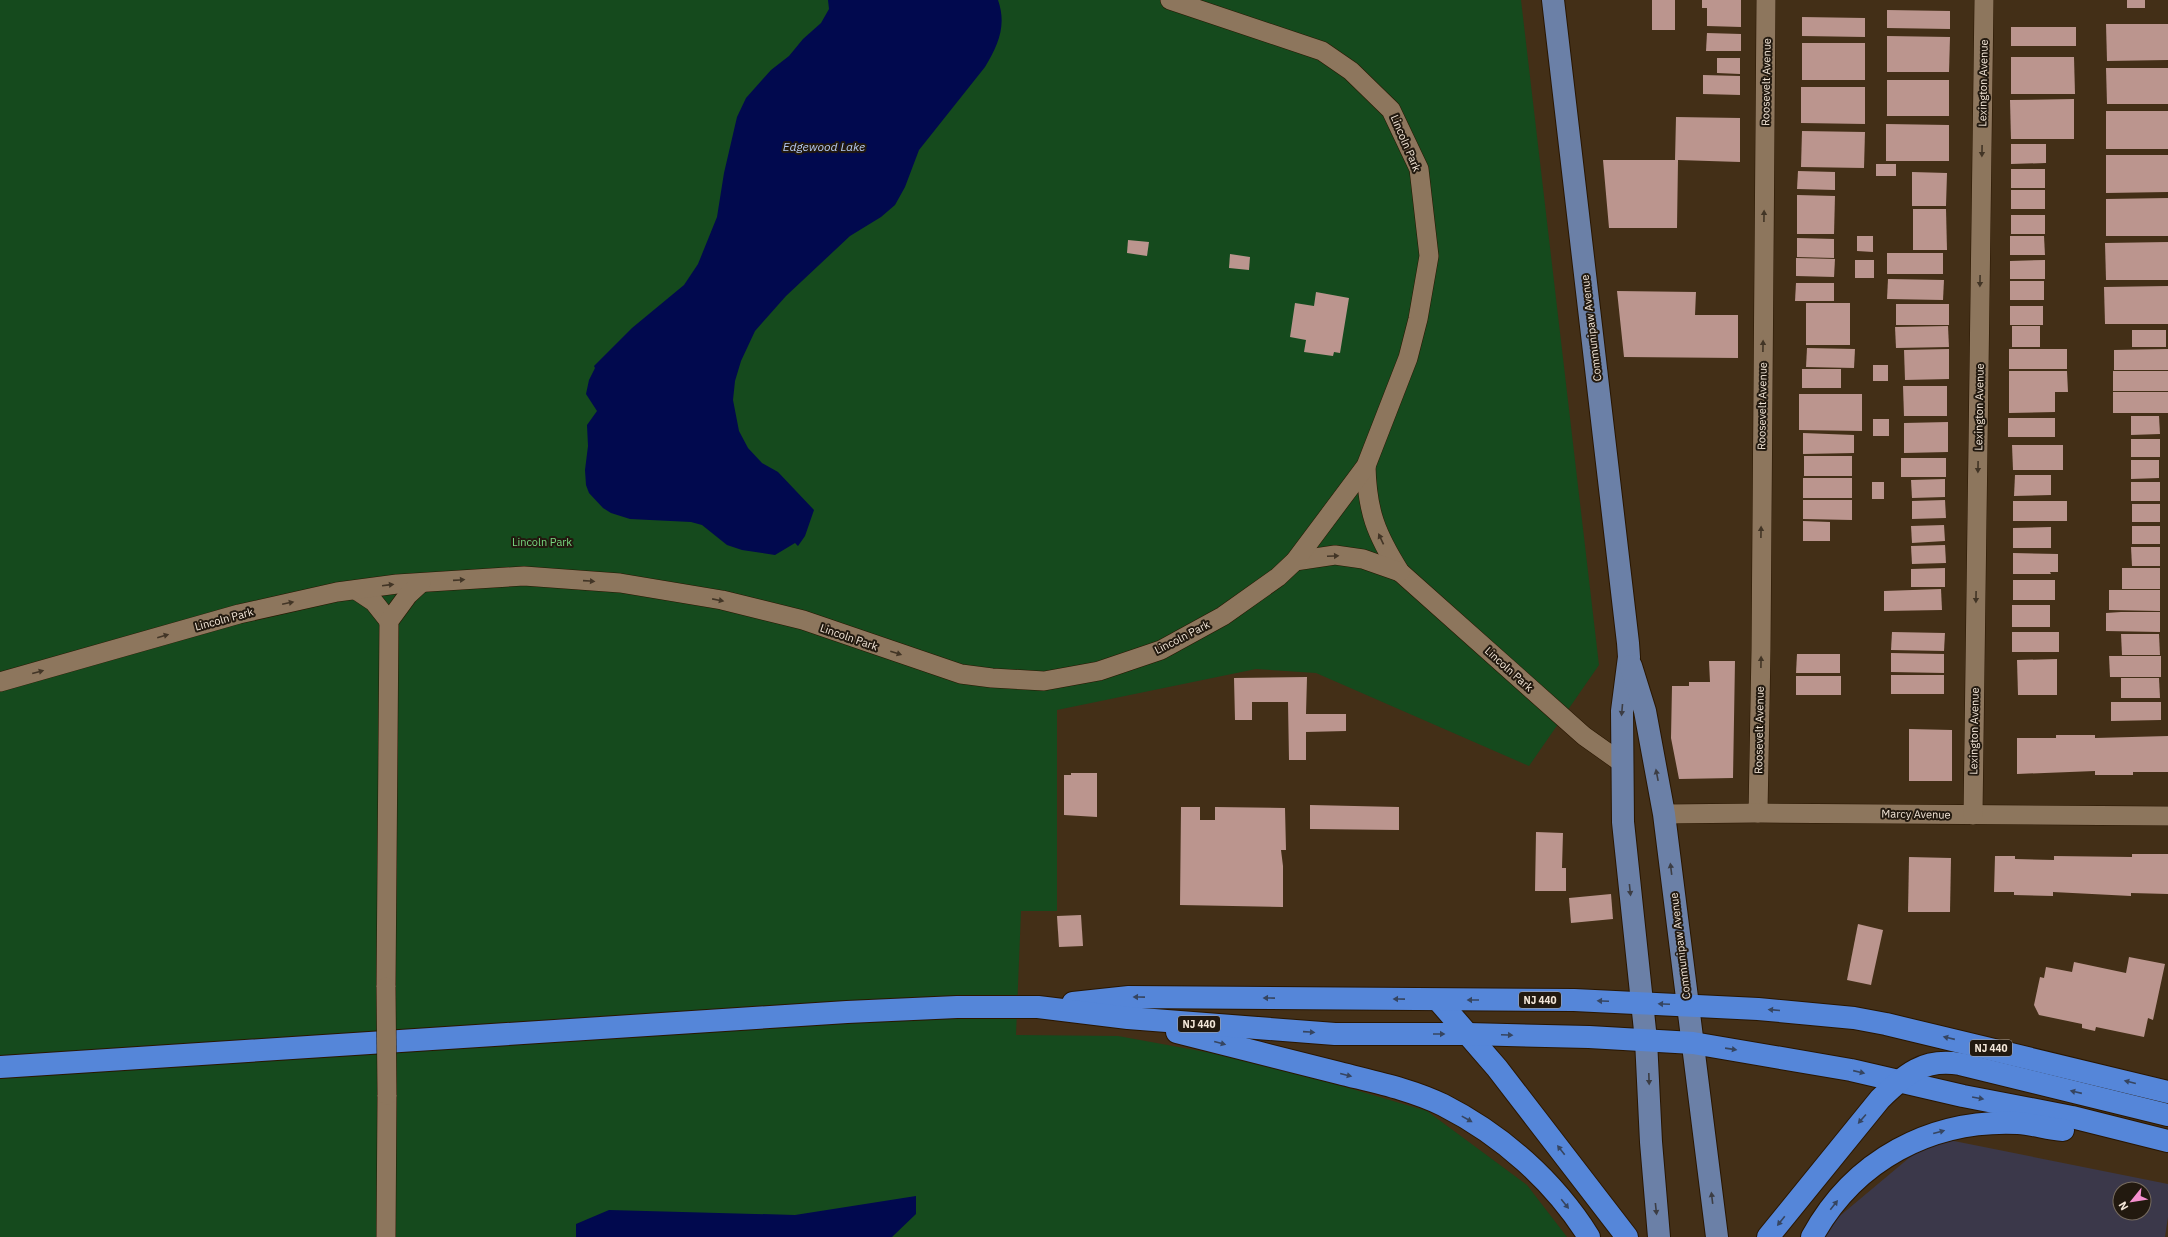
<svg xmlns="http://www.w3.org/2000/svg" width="2168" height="1237" font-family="'IBM Plex Sans',sans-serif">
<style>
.industrial{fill:#3b384a;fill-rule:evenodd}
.green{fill:#154a1d}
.water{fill:#01094e}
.building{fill:#bb958e}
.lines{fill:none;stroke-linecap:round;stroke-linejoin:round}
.minor-casing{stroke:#291601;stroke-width:20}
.major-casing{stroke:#291601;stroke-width:24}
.highway-casing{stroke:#291601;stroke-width:24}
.minor{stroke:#8d765d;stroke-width:19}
.major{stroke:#6b80a7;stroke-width:22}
.highway{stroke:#5586d9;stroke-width:22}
.minor-bridge-casing{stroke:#291601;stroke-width:20;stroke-linecap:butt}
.minor-bridge{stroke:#8d765d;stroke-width:19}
.oneway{fill:#423526}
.oneway2{fill:#3c3d44}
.oneway3{fill:#364560}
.labels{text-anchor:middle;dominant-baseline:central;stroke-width:4;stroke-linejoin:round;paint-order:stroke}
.shield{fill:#22190f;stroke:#b4a89c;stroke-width:1}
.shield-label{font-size:10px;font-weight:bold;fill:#f3e6d8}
.street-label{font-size:11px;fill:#f3e6d8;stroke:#22190f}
.park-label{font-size:11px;fill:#78d880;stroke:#22190f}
.water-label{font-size:12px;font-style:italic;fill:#b5c9f1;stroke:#22190f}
</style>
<rect width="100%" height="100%" fill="#432f17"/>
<path class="industrial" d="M 1934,1137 L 2168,1184 L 2168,1217 L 2165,1237 L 1820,1237 L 1823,1230 ZM 2120,1189 L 2144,1189 L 2144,1213 L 2120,1213 Z"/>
<path class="green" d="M 0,0 L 1521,0 L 1599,665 L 1529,766 L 1316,673 L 1256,669 L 1057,710 L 1057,911 L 1021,911 L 1016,1035 L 1118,1036 L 1261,1062 L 1427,1111 L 1527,1185 L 1567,1237 L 0,1237 Z"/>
<g class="water">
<path d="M 828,0 L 998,0 C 1007,26 998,45 985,67 L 919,150 L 905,187 L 895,205 L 881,217 L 850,236 L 786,296 L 755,331 L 741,361 L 735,381 L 733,400 L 739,431 L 748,448 L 762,463 L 778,472 L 814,510 L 805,536 L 798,546 L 795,543 L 775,555 L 742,550 L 727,545 L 702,525 L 691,522 L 630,519 L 611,513 L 603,508 L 589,493 L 586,485 L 585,470 L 588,446 L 587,425 L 597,411 L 586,394 L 589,380 L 595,368 L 594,366 L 632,328 L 684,285 L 698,264 L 717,217 L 724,173 L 737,117 L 746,98 L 771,70 L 789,56 L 803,39 L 821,23 L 829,9 Z"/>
<path d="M 916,1196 L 916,1214 L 892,1237 L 576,1237 L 576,1224 L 609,1210 L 795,1215 Z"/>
</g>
<g class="building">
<rect x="1652" y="0" width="23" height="30"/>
<path d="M 1702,0 L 1741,0 L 1741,27 L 1707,26 L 1707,8 L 1702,8 Z"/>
<rect x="2127" y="0" width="18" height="8"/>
<path d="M 1887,10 L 1950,11 L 1950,29 L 1887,28 Z"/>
<path d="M 1802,17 L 1865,18 L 1865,37 L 1802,36 Z"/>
<path d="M 2106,24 L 2168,24 L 2168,60 L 2107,61 Z"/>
<rect x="2011" y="27" width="65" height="19"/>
<path d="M 1707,33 L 1741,34 L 1741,51 L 1706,51 Z"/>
<path d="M 1887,36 L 1950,37 L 1949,72 L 1887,72 Z"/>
<rect x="1802" y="43" width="63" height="37"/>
<path d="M 2011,57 L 2074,57 L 2075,94 L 2011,94 Z"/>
<path d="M 1717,58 L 1740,58 L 1740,74 L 1717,73 Z"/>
<path d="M 2106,68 L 2168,68 L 2168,104 L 2107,104 Z"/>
<path d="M 1703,75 L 1740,76 L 1740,95 L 1703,94 Z"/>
<rect x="1887" y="80" width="62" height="36"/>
<path d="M 1801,87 L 1865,87 L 1865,124 L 1801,123 Z"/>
<path d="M 2074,99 L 2074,139 L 2011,139 L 2010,100 Z"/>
<rect x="2106" y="111" width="62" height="38"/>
<path d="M 1676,117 L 1740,118 L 1740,162 L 1678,160 L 1677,228 L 1609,228 L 1603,160 L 1675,160 Z"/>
<path d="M 1886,124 L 1949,125 L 1949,161 L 1886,161 Z"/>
<path d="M 1802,131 L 1865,132 L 1864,168 L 1801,167 Z"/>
<path d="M 2011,144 L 2046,144 L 2046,163 L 2011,164 Z"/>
<path d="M 2106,155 L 2168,155 L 2168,192 L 2106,193 Z"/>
<rect x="1876" y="164" width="20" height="12"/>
<rect x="2011" y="169" width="34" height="19"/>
<path d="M 1798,171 L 1835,172 L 1835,190 L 1797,189 Z"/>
<path d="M 1912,172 L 1947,173 L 1946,206 L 1912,206 Z"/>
<rect x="2011" y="190" width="34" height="19"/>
<path d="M 1797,195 L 1835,196 L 1834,234 L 1797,234 Z"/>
<path d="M 2168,198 L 2168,236 L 2106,236 L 2106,199 Z"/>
<path d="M 1913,209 L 1946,209 L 1947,250 L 1913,250 Z"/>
<rect x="2011" y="215" width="34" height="19"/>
<path d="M 1857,236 L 1873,236 L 1873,252 L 1857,251 Z"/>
<path d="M 2010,236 L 2044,236 L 2045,255 L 2010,255 Z"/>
<path d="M 1797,238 L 1834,239 L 1834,258 L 1797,257 Z"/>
<path d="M 1128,240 L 1149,242 L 1147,256 L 1127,253 Z"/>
<path d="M 2168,242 L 2168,280 L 2106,280 L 2105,243 Z"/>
<rect x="1887" y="253" width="56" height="21"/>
<path d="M 1230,254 L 1250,257 L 1249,270 L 1229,268 Z"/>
<path d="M 1796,258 L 1835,259 L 1834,277 L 1796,276 Z"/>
<rect x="1855" y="260" width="19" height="18"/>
<path d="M 2045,260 L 2045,279 L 2010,279 L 2010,261 Z"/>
<path d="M 1888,279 L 1944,280 L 1943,300 L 1887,299 Z"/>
<rect x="2010" y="281" width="34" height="19"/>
<path d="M 1796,283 L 1834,283 L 1834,301 L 1795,301 Z"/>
<path d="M 2168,286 L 2168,324 L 2105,324 L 2104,287 Z"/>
<path d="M 1617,291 L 1696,292 L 1695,315 L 1738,315 L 1738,358 L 1624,357 Z"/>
<path d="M 1316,292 L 1349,298 L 1340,353 L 1334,352 L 1333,356 L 1304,352 L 1306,340 L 1290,337 L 1295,303 L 1314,306 Z"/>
<rect x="1806" y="303" width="44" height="42"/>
<rect x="1896" y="304" width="53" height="21"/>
<rect x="2010" y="306" width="33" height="19"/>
<path d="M 1948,326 L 1949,347 L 1896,348 L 1895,327 Z"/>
<rect x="2012" y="326" width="28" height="21"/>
<rect x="2132" y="330" width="34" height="17"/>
<path d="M 1807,348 L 1855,349 L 1854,368 L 1806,367 Z"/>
<path d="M 1949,349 L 1949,379 L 1905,380 L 1904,350 Z"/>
<rect x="2009" y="349" width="58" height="20"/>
<path d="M 2168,349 L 2168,370 L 2114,370 L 2114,350 Z"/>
<rect x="1873" y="365" width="15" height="16"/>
<rect x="1802" y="369" width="39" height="19"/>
<path d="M 2009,371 L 2067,371 L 2068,392 L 2055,392 L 2055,412 L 2009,413 Z"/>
<rect x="2113" y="371" width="55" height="20"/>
<path d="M 1903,386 L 1947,386 L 1947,416 L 1904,416 Z"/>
<rect x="2113" y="392" width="55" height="21"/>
<path d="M 1799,394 L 1862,394 L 1862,431 L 1799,430 Z"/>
<path d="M 2131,416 L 2159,416 L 2160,434 L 2131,435 Z"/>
<rect x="2008" y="418" width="47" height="19"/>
<rect x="1873" y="419" width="16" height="17"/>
<path d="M 1948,422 L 1948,452 L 1904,453 L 1904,423 Z"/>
<path d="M 1803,433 L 1854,435 L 1854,453 L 1803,454 Z"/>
<rect x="2131" y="439" width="29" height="18"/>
<path d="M 2012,445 L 2063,445 L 2063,470 L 2013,470 Z"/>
<rect x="1804" y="456" width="48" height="20"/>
<rect x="1901" y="458" width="45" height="19"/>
<path d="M 2131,460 L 2159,460 L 2159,478 L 2131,479 Z"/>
<path d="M 2015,475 L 2051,475 L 2051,495 L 2014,496 Z"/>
<rect x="1803" y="478" width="49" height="20"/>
<path d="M 1945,479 L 1945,497 L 1912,498 L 1911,480 Z"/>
<rect x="1872" y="482" width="12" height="17"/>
<rect x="2131" y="482" width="29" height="19"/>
<path d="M 1803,500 L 1852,500 L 1852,520 L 1803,519 Z"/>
<path d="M 1945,500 L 1946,518 L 1912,519 L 1912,501 Z"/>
<rect x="2013" y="501" width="54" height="20"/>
<rect x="2132" y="504" width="28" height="18"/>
<path d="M 1803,521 L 1830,522 L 1830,541 L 1803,541 Z"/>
<path d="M 1944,525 L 1945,541 L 1912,543 L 1911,526 Z"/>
<rect x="2132" y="526" width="28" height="18"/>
<path d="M 2051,527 L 2051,548 L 2013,548 L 2013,528 Z"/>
<path d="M 1945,545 L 1946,563 L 1912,564 L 1911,546 Z"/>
<path d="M 2131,547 L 2160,547 L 2160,566 L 2132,566 Z"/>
<path d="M 2013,553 L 2058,554 L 2058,572 L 2050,572 L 2051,574 L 2013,574 Z"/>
<path d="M 1945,568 L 1945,587 L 1911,587 L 1911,569 Z"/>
<rect x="2122" y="568" width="38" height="21"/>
<rect x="2013" y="580" width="42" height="20"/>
<path d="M 1941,589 L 1942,610 L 1884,611 L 1884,591 Z"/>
<path d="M 2109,590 L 2160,590 L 2160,611 L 2109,610 Z"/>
<rect x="2012" y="605" width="38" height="22"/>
<path d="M 2121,612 L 2160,612 L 2160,632 L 2106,631 L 2106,613 Z"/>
<path d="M 1892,632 L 1945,633 L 1944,651 L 1891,650 Z"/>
<rect x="2012" y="632" width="47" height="20"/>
<path d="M 2121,634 L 2159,634 L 2160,655 L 2122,655 Z"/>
<path d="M 1891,653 L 1944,654 L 1944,673 L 1891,672 Z"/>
<path d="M 1797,654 L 1840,654 L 1840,673 L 1796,673 Z"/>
<path d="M 2109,656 L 2161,656 L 2161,677 L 2110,677 Z"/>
<path d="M 2057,659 L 2057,695 L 2018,695 L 2017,660 Z"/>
<path d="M 1709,661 L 1735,661 L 1733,778 L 1679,779 L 1671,738 L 1672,686 L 1689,686 L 1689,682 L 1710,682 Z"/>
<rect x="1891" y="675" width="53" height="19"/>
<rect x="1796" y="676" width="45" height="19"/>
<path d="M 1307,677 L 1306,714 L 1346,714 L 1346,731 L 1306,732 L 1306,760 L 1289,760 L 1288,702 L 1252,702 L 1252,720 L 1235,720 L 1234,678 Z"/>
<path d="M 2121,678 L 2159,678 L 2160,698 L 2121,698 Z"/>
<path d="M 2111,702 L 2161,702 L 2161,720 L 2111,721 Z"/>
<path d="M 1909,729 L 1952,730 L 1952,781 L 1909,781 Z"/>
<path d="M 2056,735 L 2095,735 L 2095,738 L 2168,736 L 2168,772 L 2133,772 L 2133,775 L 2095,775 L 2095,771 L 2017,774 L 2017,738 L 2056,738 Z"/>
<path d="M 1071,773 L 1097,773 L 1097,817 L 1064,815 L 1064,775 L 1071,775 Z"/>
<path d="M 1310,805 L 1399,807 L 1399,830 L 1310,829 Z"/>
<path d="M 1181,807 L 1200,807 L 1200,820 L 1215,820 L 1215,807 L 1285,808 L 1286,850 L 1281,850 L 1283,866 L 1283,907 L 1180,905 Z"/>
<path d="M 1536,832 L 1563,833 L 1562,868 L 1566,868 L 1566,891 L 1535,891 Z"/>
<path d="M 2132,854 L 2168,854 L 2168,894 L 2131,893 L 2131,896 L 2053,892 L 2053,896 L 2014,895 L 2014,892 L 1994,892 L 1995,856 L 2015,856 L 2015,859 L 2054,860 L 2054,856 L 2132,857 Z"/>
<path d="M 1909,857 L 1951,858 L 1950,912 L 1908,912 Z"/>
<path d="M 1611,894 L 1613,919 L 1571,923 L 1569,898 Z"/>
<path d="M 1081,915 L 1083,946 L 1059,947 L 1057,916 Z"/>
<path d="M 1858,924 L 1883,930 L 1871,985 L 1847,980 Z"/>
<path d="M 2129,957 L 2165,964 L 2153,1020 L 2148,1018 L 2144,1037 L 2096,1027 L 2095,1031 L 2082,1028 L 2082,1024 L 2039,1015 L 2034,1005 L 2040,977 L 2044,978 L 2046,967 L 2072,972 L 2074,962 L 2126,973 Z"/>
</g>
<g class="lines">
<defs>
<g id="minor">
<path d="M 1366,466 C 1367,511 1376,534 1400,572 L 1584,736 L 1622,763"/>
<path d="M 1295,561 L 1335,555 L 1363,559 L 1400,572"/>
<path d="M 356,590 L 374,602 L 389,621"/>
<path d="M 0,682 L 239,614 L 337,592 L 397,584 L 524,576 L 620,583 L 722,600 L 803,620 L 961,674 L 992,678 L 1044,681 L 1099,671 L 1161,650 L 1223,616 L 1278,577 L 1295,561 L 1366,466 L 1408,358 L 1418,319 L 1429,256 L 1419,169 L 1391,110 L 1351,71 L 1322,51 L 1170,0"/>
<path d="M 1758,813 L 1761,650 L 1766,0"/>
<path d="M 1664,814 L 1758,813 L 2168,816"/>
<path d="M 1973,815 L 1984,0"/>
<path d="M 386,987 L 389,621 L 408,595 L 421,583"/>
<path d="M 386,1237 L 387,1095"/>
</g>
<g id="major">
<path d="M 1553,0 L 1628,643 L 1629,657 L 1622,711 L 1623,822 L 1646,1040 L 1651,1142 L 1659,1237"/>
<path d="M 1631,666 L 1645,711 L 1664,814 L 1717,1237"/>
</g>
<g id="highway">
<path d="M 1438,1000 L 1497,1068 L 1627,1237"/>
<path d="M 1073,1003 L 1129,997 L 1574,1000 L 1758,1009 L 1854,1018 L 1886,1024 L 2168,1092"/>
<path d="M 1177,1032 C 1231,1046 1285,1059 1339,1073 C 1374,1082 1410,1089 1443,1105 C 1502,1135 1554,1181 1589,1237"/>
<path d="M 0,1067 L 847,1012 L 957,1007 L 1038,1007 L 1128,1018 L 1335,1034 L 1468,1034 L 1589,1037 L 1693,1043 L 1851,1070 L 1963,1096 L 2072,1117 L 2168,1141"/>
<path d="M 1768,1237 L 1880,1099 C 1906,1074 1923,1058 1960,1064 L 2168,1115"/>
<path d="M 1812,1237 C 1854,1160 1931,1119 2018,1123 C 2033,1124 2048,1129 2063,1130"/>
</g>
</defs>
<use href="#minor" class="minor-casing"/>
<use href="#major" class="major-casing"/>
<use href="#highway" class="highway-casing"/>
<use href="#minor" class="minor"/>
<use href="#major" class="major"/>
<use href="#highway" class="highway"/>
<defs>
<path id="minor-bridge" d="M 386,987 L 387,1095"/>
</defs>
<use href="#minor-bridge" class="minor-bridge-casing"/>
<use href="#minor-bridge" class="minor-bridge"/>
</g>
<defs><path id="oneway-solid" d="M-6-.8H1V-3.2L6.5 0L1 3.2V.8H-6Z"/></defs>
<g class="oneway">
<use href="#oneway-solid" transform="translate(1982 151) rotate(91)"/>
<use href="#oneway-solid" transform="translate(1764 216) rotate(-89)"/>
<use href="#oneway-solid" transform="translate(1980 281) rotate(91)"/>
<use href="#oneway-solid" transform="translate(1763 346) rotate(-89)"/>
<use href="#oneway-solid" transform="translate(1978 467) rotate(91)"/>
<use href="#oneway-solid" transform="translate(1761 532) rotate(-89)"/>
<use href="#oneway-solid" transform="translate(1381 539) rotate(-115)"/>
<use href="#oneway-solid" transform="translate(1333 556) rotate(-2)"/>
<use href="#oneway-solid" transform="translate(459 580) rotate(-4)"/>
<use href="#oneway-solid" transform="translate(589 581) rotate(4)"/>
<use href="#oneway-solid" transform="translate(388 585) rotate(-7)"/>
<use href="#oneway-solid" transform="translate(1976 597) rotate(91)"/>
<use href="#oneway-solid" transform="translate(718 600) rotate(11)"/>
<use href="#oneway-solid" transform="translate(288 603) rotate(-12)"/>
<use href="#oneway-solid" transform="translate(163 636) rotate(-16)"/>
<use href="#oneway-solid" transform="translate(896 653) rotate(18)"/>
<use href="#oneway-solid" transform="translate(1761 662) rotate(-89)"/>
<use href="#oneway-solid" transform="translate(38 672) rotate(-15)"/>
</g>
<g class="oneway2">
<use href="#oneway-solid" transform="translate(1622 710) rotate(95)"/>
<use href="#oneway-solid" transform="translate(1657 775) rotate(-101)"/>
<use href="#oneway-solid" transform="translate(1671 869) rotate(-97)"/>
<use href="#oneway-solid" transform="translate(1630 890) rotate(84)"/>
<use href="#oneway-solid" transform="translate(1649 1079) rotate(88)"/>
<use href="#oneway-solid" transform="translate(1712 1198) rotate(-97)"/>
<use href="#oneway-solid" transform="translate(1656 1209) rotate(84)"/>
</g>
<g class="oneway3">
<use href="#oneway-solid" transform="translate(1139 997) rotate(-179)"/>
<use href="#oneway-solid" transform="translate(1269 998) rotate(-179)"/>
<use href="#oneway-solid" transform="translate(1399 999) rotate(-179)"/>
<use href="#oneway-solid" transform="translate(1473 1000) rotate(180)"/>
<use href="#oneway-solid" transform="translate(1603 1001) rotate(-178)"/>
<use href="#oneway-solid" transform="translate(1664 1004) rotate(-177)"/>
<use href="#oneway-solid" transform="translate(1774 1010) rotate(-175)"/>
<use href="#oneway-solid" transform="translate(1309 1032) rotate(4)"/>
<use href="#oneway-solid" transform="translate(1439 1034)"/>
<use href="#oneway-solid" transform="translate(1507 1035) rotate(2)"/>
<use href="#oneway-solid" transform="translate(1949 1038) rotate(-167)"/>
<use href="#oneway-solid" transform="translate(1220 1043) rotate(15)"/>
<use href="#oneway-solid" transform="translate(1731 1049) rotate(8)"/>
<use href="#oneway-solid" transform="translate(1859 1072) rotate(13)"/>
<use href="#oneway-solid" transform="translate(1346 1075) rotate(14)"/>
<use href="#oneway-solid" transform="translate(2130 1082) rotate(-166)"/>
<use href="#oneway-solid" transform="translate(2076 1092) rotate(-167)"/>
<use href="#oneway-solid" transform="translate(1978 1098) rotate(10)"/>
<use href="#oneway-solid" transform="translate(1467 1119) rotate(29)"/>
<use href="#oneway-solid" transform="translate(1862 1119) rotate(131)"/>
<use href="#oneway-solid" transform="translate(1939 1132) rotate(-15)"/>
<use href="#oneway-solid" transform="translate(1561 1150) rotate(-128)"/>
<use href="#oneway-solid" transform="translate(1565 1204) rotate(51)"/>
<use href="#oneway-solid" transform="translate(1834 1205) rotate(-52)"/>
<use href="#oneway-solid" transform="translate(1781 1221) rotate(129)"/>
</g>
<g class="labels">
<g class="shield">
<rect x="1519" y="992" width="42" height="16" rx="3"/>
<rect x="1178" y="1016" width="42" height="16" rx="3"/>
<rect x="1970" y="1040" width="42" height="16" rx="3"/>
</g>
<g class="shield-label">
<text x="1540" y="1000">NJ 440</text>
<text x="1199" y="1024">NJ 440</text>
<text x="1991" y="1048">NJ 440</text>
</g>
<g class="street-label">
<text transform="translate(1766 82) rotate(-89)">Roosevelt Avenue</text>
<text transform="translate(1983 83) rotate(-89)">Lexington Avenue</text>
<text transform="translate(1406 143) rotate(67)">Lincoln Park</text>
<text transform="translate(1591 328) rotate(-97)">Communipaw Avenue</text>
<text transform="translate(1762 406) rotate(-89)">Roosevelt Avenue</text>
<text transform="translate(1979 407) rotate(-89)">Lexington Avenue</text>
<text transform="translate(224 619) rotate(-15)">Lincoln Park</text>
<text transform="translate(849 637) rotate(19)">Lincoln Park</text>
<text transform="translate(1182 637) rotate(-27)">Lincoln Park</text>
<text transform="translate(1509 669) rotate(42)">Lincoln Park</text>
<text transform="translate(1759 730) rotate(-89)">Roosevelt Avenue</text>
<text transform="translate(1974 731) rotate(-89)">Lexington Avenue</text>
<text transform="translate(1916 814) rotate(1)">Marcy Avenue</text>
<text transform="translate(1680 946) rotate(-97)">Communipaw Avenue</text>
</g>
<g class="park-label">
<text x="542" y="542">Lincoln Park</text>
</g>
<g class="water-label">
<text x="824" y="146">Edgewood Lake</text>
</g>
</g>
<g transform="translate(2132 1201) rotate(240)"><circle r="19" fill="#22190f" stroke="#766b5f"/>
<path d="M0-3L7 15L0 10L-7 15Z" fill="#f690cf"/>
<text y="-6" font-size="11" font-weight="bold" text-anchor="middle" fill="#f3e6d8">N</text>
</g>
</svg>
